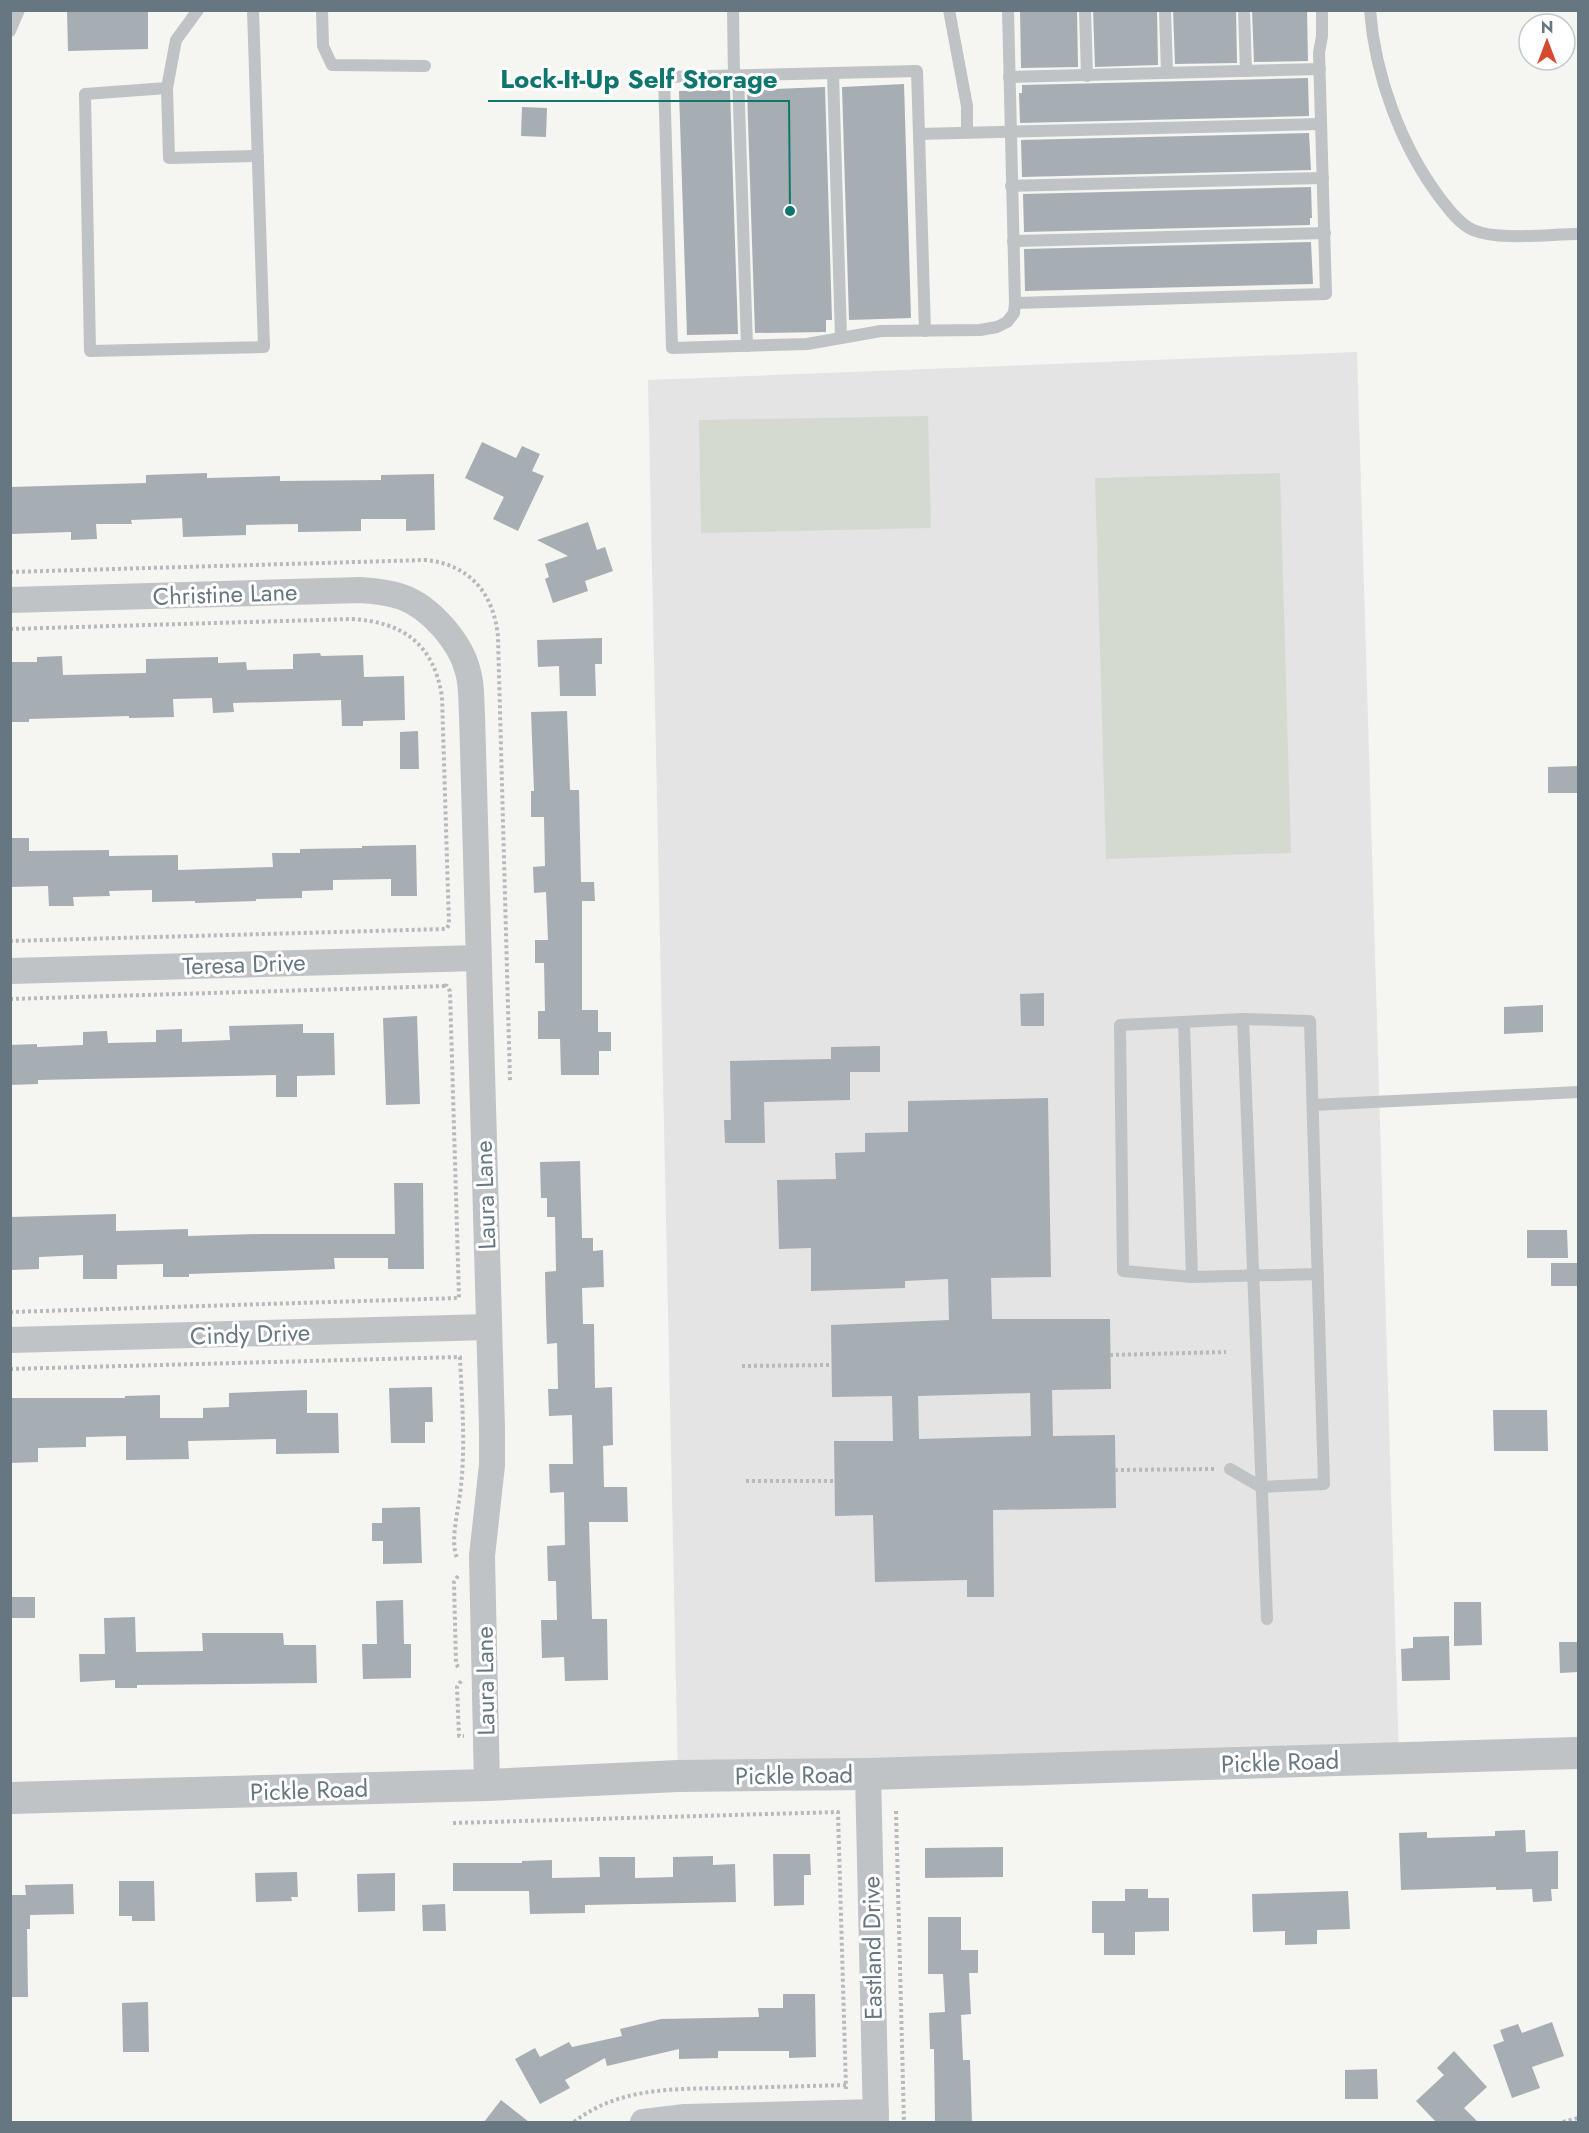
<svg xmlns="http://www.w3.org/2000/svg" width="1589" height="2133" font-family="Jost,sans-serif">
<style>
.built{fill:#e3e4e3}
.green{fill:#d5dad1}
.building{fill:#a6aeb3;fill-rule:evenodd}
.lines{fill:none;stroke-linecap:round;stroke-linejoin:round}
.path{stroke:#b7babc;stroke-width:4;stroke-dasharray:3 3;stroke-linecap:butt}
.service{stroke:#bfc3c6;stroke-width:12}
.minor{stroke:#bfc3c6;stroke-width:26}
.tertiary{stroke:#bfc3c6;stroke-width:32}
.labels{text-anchor:middle;dominant-baseline:central;stroke-width:6;stroke-linejoin:round;paint-order:stroke}
.street-label{font-size:24px;fill:#667781;stroke:#fff}
.leader{fill:none;stroke:#0f766e;stroke-width:2}
.callout-dot{fill:#0f766e;stroke:#fff;stroke-width:2}
.callout-label{font-size:26px;text-anchor:middle;font-weight:bold;fill:#0f766e;stroke:#fff;stroke-width:6;stroke-linejoin:round;paint-order:stroke}
</style>
<rect width="100%" height="100%" fill="#f5f5f2"/>
<path class="built" d="M 1357,352 L 1399,1759 L 678,1776 L 648,380 Z"/>
<g class="green">
<path d="M 928,416 L 931,528 L 701,533 L 699,420 Z"/>
<path d="M 1280,473 L 1291,853 L 1106,859 L 1095,478 Z"/>
</g>
<g class="building">
<path d="M 67,10 L 148,10 L 148,49 L 68,51 Z"/>
<path d="M 1020,10 L 1077,10 L 1078,67 L 1021,68 Z"/>
<path d="M 1093,10 L 1157,10 L 1158,65 L 1095,67 Z"/>
<path d="M 1173,10 L 1236,10 L 1237,63 L 1175,64 Z"/>
<path d="M 1252,10 L 1307,10 L 1308,61 L 1254,62 Z"/>
<path d="M 1308,78 L 1309,116 L 1020,123 L 1019,93 L 1022,93 L 1022,85 Z"/>
<path d="M 904,84 L 911,318 L 849,320 L 842,87 Z"/>
<path d="M 825,87 L 832,320 L 826,320 L 826,332 L 755,333 L 747,90 Z"/>
<path d="M 730,90 L 738,334 L 687,335 L 679,91 Z"/>
<path d="M 522,107 L 547,108 L 546,137 L 521,136 Z"/>
<path d="M 1309,133 L 1311,170 L 1022,177 L 1021,140 Z"/>
<path d="M 1311,187 L 1312,218 L 1310,218 L 1310,225 L 1024,232 L 1023,194 Z"/>
<path d="M 1311,242 L 1313,284 L 1025,291 L 1024,249 Z"/>
<path d="M 482,442 L 516,458 L 522,446 L 540,454 L 532,471 L 544,476 L 518,531 L 493,519 L 504,497 L 465,478 Z"/>
<path d="M 207,473 L 207,478 L 280,476 L 280,481 L 381,480 L 381,475 L 434,474 L 435,530 L 406,531 L 406,519 L 361,519 L 361,531 L 298,532 L 298,524 L 246,525 L 246,535 L 183,537 L 182,518 L 131,520 L 132,524 L 96,524 L 97,539 L 71,540 L 71,532 L 10,534 L 10,487 L 146,483 L 146,475 Z"/>
<path d="M 588,522 L 597,550 L 605,547 L 613,571 L 585,581 L 588,591 L 553,603 L 545,579 L 549,577 L 545,564 L 568,556 L 537,540 Z"/>
<path d="M 602,638 L 602,664 L 595,664 L 596,696 L 560,696 L 559,666 L 538,667 L 537,640 Z"/>
<path d="M 320,653 L 321,656 L 363,655 L 364,677 L 404,676 L 405,720 L 363,721 L 363,726 L 342,726 L 341,700 L 233,703 L 234,712 L 213,713 L 212,698 L 173,699 L 174,717 L 129,718 L 129,716 L 29,719 L 29,722 L 10,722 L 10,662 L 37,662 L 37,657 L 62,656 L 63,675 L 146,673 L 146,659 L 218,657 L 218,663 L 246,662 L 247,670 L 293,669 L 293,654 Z"/>
<path d="M 567,711 L 570,790 L 579,790 L 581,882 L 594,882 L 595,901 L 582,901 L 582,1010 L 598,1010 L 598,1032 L 611,1032 L 611,1051 L 599,1051 L 599,1075 L 561,1075 L 560,1039 L 538,1039 L 538,1011 L 545,1011 L 544,963 L 535,963 L 535,940 L 548,940 L 546,892 L 534,893 L 533,867 L 545,866 L 544,817 L 531,817 L 531,791 L 534,791 L 531,712 Z"/>
<path d="M 418,731 L 419,769 L 400,769 L 400,732 Z"/>
<path d="M 1578,766 L 1578,793 L 1548,793 L 1548,767 Z"/>
<path d="M 10,838 L 29,838 L 29,851 L 109,850 L 109,856 L 178,855 L 178,870 L 273,867 L 272,853 L 300,853 L 300,849 L 362,848 L 362,846 L 416,845 L 417,896 L 391,896 L 391,879 L 333,880 L 333,890 L 302,891 L 302,898 L 256,899 L 256,901 L 195,903 L 195,901 L 152,902 L 152,890 L 109,891 L 110,896 L 73,897 L 74,906 L 49,906 L 48,886 L 10,887 Z"/>
<path d="M 1044,993 L 1044,1026 L 1021,1026 L 1020,994 Z"/>
<path d="M 1543,1005 L 1543,1032 L 1504,1034 L 1504,1007 Z"/>
<path d="M 417,1016 L 420,1104 L 386,1105 L 383,1018 Z"/>
<path d="M 303,1024 L 303,1033 L 334,1033 L 335,1075 L 297,1076 L 297,1097 L 276,1097 L 276,1075 L 38,1080 L 38,1084 L 10,1085 L 10,1045 L 37,1044 L 37,1047 L 83,1045 L 83,1032 L 107,1031 L 108,1043 L 156,1042 L 156,1030 L 182,1029 L 182,1042 L 230,1040 L 229,1026 Z"/>
<path d="M 880,1046 L 880,1072 L 850,1072 L 850,1100 L 764,1102 L 765,1143 L 725,1143 L 724,1120 L 731,1120 L 730,1061 L 831,1059 L 831,1047 Z"/>
<path d="M 1048,1098 L 1051,1277 L 991,1278 L 992,1319 L 1110,1319 L 1111,1389 L 1052,1390 L 1053,1436 L 1115,1435 L 1116,1508 L 993,1510 L 994,1597 L 967,1597 L 967,1580 L 875,1582 L 873,1515 L 835,1516 L 834,1441 L 893,1441 L 892,1396 L 832,1397 L 831,1325 L 949,1320 L 948,1279 L 905,1281 L 905,1288 L 811,1291 L 811,1248 L 779,1249 L 777,1180 L 836,1179 L 835,1153 L 865,1152 L 865,1133 L 908,1132 L 908,1101 ZM 1030,1393 L 1031,1436 L 919,1439 L 918,1396 Z"/>
<path d="M 580,1161 L 582,1238 L 593,1238 L 593,1251 L 603,1250 L 604,1287 L 582,1288 L 583,1324 L 594,1324 L 595,1388 L 612,1387 L 613,1445 L 603,1446 L 604,1487 L 627,1487 L 628,1522 L 589,1522 L 592,1619 L 607,1619 L 608,1680 L 565,1681 L 564,1657 L 542,1658 L 541,1620 L 557,1620 L 556,1581 L 548,1581 L 547,1546 L 565,1545 L 564,1492 L 550,1493 L 549,1464 L 573,1464 L 572,1415 L 549,1416 L 548,1389 L 558,1389 L 557,1343 L 547,1344 L 546,1314 L 545,1272 L 556,1271 L 555,1217 L 547,1217 L 547,1198 L 541,1198 L 540,1162 Z"/>
<path d="M 394,1183 L 423,1183 L 424,1269 L 388,1269 L 388,1258 L 334,1258 L 335,1269 L 189,1274 L 189,1277 L 163,1277 L 163,1264 L 117,1265 L 117,1279 L 83,1279 L 83,1255 L 39,1257 L 39,1269 L 10,1270 L 10,1217 L 116,1214 L 116,1231 L 188,1229 L 188,1236 L 260,1234 L 395,1234 Z"/>
<path d="M 1527,1230 L 1567,1230 L 1568,1258 L 1527,1258 Z"/>
<rect x="1551" y="1263" width="26" height="23"/>
<path d="M 432,1387 L 433,1422 L 425,1422 L 425,1443 L 391,1443 L 389,1388 Z"/>
<path d="M 307,1390 L 307,1413 L 338,1413 L 339,1453 L 276,1454 L 276,1439 L 188,1441 L 189,1459 L 126,1460 L 126,1436 L 86,1437 L 86,1447 L 38,1448 L 38,1462 L 10,1463 L 10,1398 L 125,1398 L 125,1396 L 160,1395 L 160,1418 L 203,1418 L 203,1408 L 229,1407 L 229,1393 Z"/>
<path d="M 1493,1410 L 1547,1410 L 1548,1451 L 1494,1451 Z"/>
<path d="M 420,1507 L 422,1563 L 383,1564 L 383,1541 L 372,1541 L 372,1523 L 382,1523 L 382,1508 Z"/>
<rect x="10" y="1597" width="25" height="21"/>
<path d="M 403,1600 L 404,1644 L 411,1644 L 411,1678 L 363,1679 L 362,1644 L 377,1644 L 376,1601 Z"/>
<path d="M 1454,1602 L 1481,1602 L 1482,1645 L 1454,1646 Z"/>
<path d="M 135,1617 L 136,1652 L 203,1651 L 202,1633 L 283,1633 L 284,1645 L 316,1645 L 317,1683 L 137,1685 L 137,1688 L 115,1688 L 115,1680 L 80,1682 L 79,1654 L 105,1654 L 104,1618 Z"/>
<path d="M 1449,1636 L 1450,1680 L 1402,1681 L 1401,1649 L 1413,1648 L 1413,1637 Z"/>
<path d="M 1559,1642 L 1578,1642 L 1578,1672 L 1560,1673 Z"/>
<path d="M 1525,1830 L 1526,1852 L 1558,1851 L 1558,1889 L 1551,1889 L 1552,1901 L 1533,1902 L 1532,1889 L 1496,1890 L 1496,1887 L 1401,1890 L 1399,1833 L 1427,1832 L 1427,1838 L 1495,1836 L 1495,1831 Z"/>
<path d="M 1003,1847 L 1003,1877 L 925,1878 L 925,1848 Z"/>
<path d="M 773,1854 L 810,1854 L 811,1875 L 804,1875 L 804,1905 L 774,1906 Z"/>
<path d="M 713,1856 L 713,1865 L 735,1864 L 736,1902 L 585,1905 L 585,1913 L 530,1914 L 529,1891 L 453,1891 L 453,1863 L 522,1863 L 522,1861 L 552,1860 L 552,1878 L 600,1877 L 599,1857 L 635,1857 L 635,1878 L 673,1877 L 673,1857 Z"/>
<path d="M 297,1872 L 298,1897 L 291,1897 L 292,1901 L 256,1902 L 255,1873 Z"/>
<path d="M 395,1873 L 395,1911 L 358,1912 L 357,1874 Z"/>
<path d="M 119,1881 L 154,1881 L 155,1921 L 132,1921 L 132,1916 L 119,1916 Z"/>
<path d="M 73,1884 L 74,1914 L 30,1915 L 30,1929 L 27,1929 L 28,1997 L 10,1997 L 10,1895 L 26,1895 L 25,1885 Z"/>
<path d="M 1125,1889 L 1148,1889 L 1148,1898 L 1169,1898 L 1169,1931 L 1135,1932 L 1135,1955 L 1104,1955 L 1104,1933 L 1092,1933 L 1092,1901 L 1125,1901 Z"/>
<path d="M 1348,1891 L 1350,1929 L 1317,1930 L 1317,1944 L 1285,1945 L 1285,1931 L 1253,1932 L 1252,1894 Z"/>
<path d="M 445,1904 L 446,1931 L 423,1931 L 422,1905 Z"/>
<path d="M 928,1917 L 961,1917 L 961,1950 L 978,1950 L 978,1973 L 969,1973 L 971,2014 L 961,2015 L 963,2060 L 970,2060 L 972,2122 L 935,2122 L 934,2049 L 930,2049 L 929,2013 L 945,2012 L 943,1974 L 928,1974 Z"/>
<path d="M 783,1994 L 815,1994 L 816,2057 L 789,2058 L 789,2051 L 718,2051 L 718,2058 L 679,2059 L 679,2049 L 607,2066 L 605,2058 L 565,2080 L 570,2088 L 540,2104 L 515,2059 L 535,2048 L 540,2057 L 569,2042 L 572,2047 L 622,2036 L 620,2029 L 661,2019 L 759,2017 L 758,2008 L 783,2008 Z"/>
<path d="M 148,2002 L 149,2052 L 123,2052 L 122,2003 Z"/>
<path d="M 1552,2022 L 1564,2056 L 1532,2067 L 1540,2088 L 1512,2098 L 1493,2045 L 1504,2041 L 1500,2030 L 1518,2024 L 1522,2033 Z"/>
<path d="M 1454,2051 L 1487,2087 L 1464,2108 L 1478,2122 L 1436,2122 L 1416,2101 L 1444,2075 L 1437,2068 Z"/>
<path d="M 1377,2069 L 1378,2099 L 1345,2099 L 1345,2070 Z"/>
<path d="M 501,2100 L 529,2122 L 484,2122 Z"/>
</g>
<g class="lines">
<g class="path">
<path d="M 10,572 L 425,560 C 469,564 494,593 498,637 L 510,1081"/>
<path d="M 10,629 L 352,619 C 403,622 434,644 442,697 L 449,925 L 446,929 L 10,941"/>
<path d="M 10,999 L 446,986"/>
<path d="M 10,1312 L 459,1298 L 450,991 L 446,986 L 447,982"/>
<path d="M 1110,1355 L 1226,1352"/>
<path d="M 742,1366 L 831,1365"/>
<path d="M 10,1369 L 460,1357 C 462,1406 467,1457 458,1507 C 456,1522 451,1543 457,1558"/>
<path d="M 1115,1470 L 1214,1469"/>
<path d="M 746,1481 L 835,1481"/>
<path d="M 458,1576 L 454,1582 L 456,1664 L 459,1668"/>
<path d="M 461,1681 L 457,1687 L 459,1736 L 464,1736"/>
<path d="M 896,1811 L 904,2122"/>
<path d="M 453,1823 L 838,1812 L 846,2089"/>
<path d="M 574,2122 C 620,2086 678,2089 733,2088 C 772,2087 810,2086 849,2085"/>
<path d="M 1563,2122 L 1578,2118"/>
</g>
<g class="service">
<path d="M 198,10 L 176,40 L 167,88 L 85,94 L 90,351 L 264,347 L 253,10"/>
<path d="M 322,10 L 323,46 L 332,65 L 425,66"/>
<path d="M 733,10 L 734,76"/>
<path d="M 949,10 L 967,106 L 967,132"/>
<path d="M 1008,10 L 1015,303 L 1326,294 L 1319,53 L 1322,36 L 1322,10"/>
<path d="M 1085,10 L 1087,76"/>
<path d="M 1165,10 L 1167,73"/>
<path d="M 1244,10 L 1246,71"/>
<path d="M 1370,10 C 1375,76 1401,146 1440,198 C 1449,210 1460,224 1473,230 C 1499,241 1550,234 1578,234"/>
<path d="M 10,31 L 19,10"/>
<path d="M 833,73 L 841,337"/>
<path d="M 738,75 L 747,346"/>
<path d="M 1009,77 L 1320,69"/>
<path d="M 167,88 L 169,158 L 258,156"/>
<path d="M 919,134 L 925,331"/>
<path d="M 1011,186 L 1323,178"/>
<path d="M 1013,241 L 1325,233"/>
<path d="M 1015,303 L 1014,313 L 1007,322 L 997,327 L 980,330 L 881,331 L 807,344 L 672,348 L 664,77 L 917,71 L 919,134 L 1321,124"/>
<path d="M 1243,1019 L 1267,1619"/>
<path d="M 1184,1022 L 1192,1277"/>
<path d="M 1313,1105 L 1578,1092"/>
<path d="M 1230,1469 L 1261,1487 L 1324,1484 L 1310,1021 L 1243,1019 L 1120,1025 L 1123,1271 L 1192,1277 L 1318,1274"/>
</g>
<g class="minor">
<path d="M 10,600 L 361,590 C 375,591 388,592 402,597 C 430,607 461,642 468,672 C 472,685 471,700 472,714 L 492,1428 L 492,1465 L 482,1556 L 487,1785"/>
<path d="M 10,971 L 478,958"/>
<path d="M 10,1340 L 489,1327"/>
<path d="M 868,1774 L 876,2122"/>
<path d="M 643,2122 L 685,2117 L 876,2112"/>
</g>
<path class="tertiary" d="M 10,1798 L 487,1785 L 678,1776 L 868,1774 L 1578,1753"/>
</g>
<g class="labels">
<g class="street-label">
<text transform="translate(225 594) rotate(-2)">Christine Lane</text>
<text transform="translate(244 964) rotate(-2)">Teresa Drive</text>
<text transform="translate(485 1195) rotate(-92)">Laura Lane</text>
<text transform="translate(250 1334) rotate(-2)">Cindy Drive</text>
<text transform="translate(485 1681) rotate(-91)">Laura Lane</text>
<text transform="translate(1280 1762) rotate(-2)">Pickle Road</text>
<text transform="translate(794 1775) rotate(-1)">Pickle Road</text>
<text transform="translate(309 1790) rotate(-2)">Pickle Road</text>
<text transform="translate(872 1948) rotate(-91)">Eastland Drive</text>
</g>
</g>
<path class="leader" d="M790 211L789 101H488"/>
<circle class="callout-dot" cx="790" cy="211" r="6"/>
<g class="callout-label">
<text x="639" y="88">Lock-It-Up Self Storage</text>
</g>
<rect width="1589" height="2133" fill="none" stroke="#667781" stroke-width="24"/>
<g transform="translate(1547 42)"><circle r="28" fill="#ffffff" stroke="#c2c9cd" stroke-width="1.5"/>
<path d="M0-4.5L10 22L0 15L-10 22Z" fill="#d64a31"/>
<text y="-9" font-size="16" font-weight="bold" text-anchor="middle" fill="#667781">N</text>
</g>
</svg>
